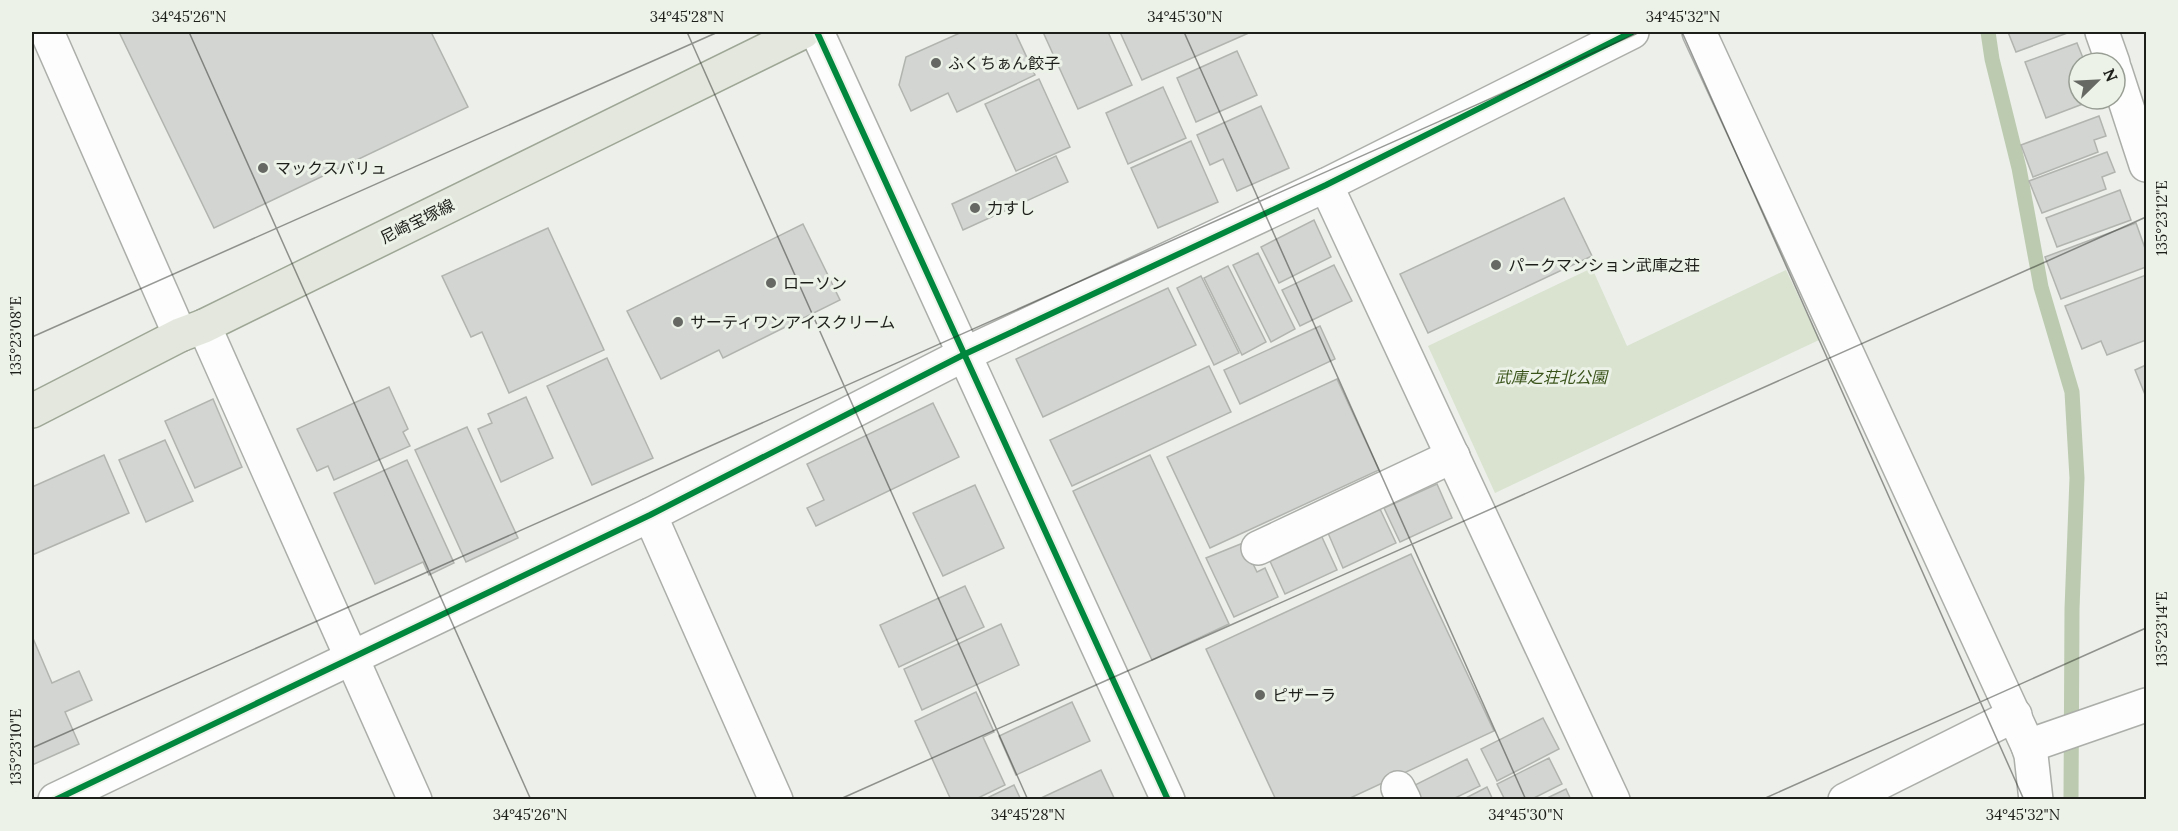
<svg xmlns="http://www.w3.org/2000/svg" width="2178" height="831" font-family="Lora,'Noto Sans JP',serif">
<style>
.green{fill:#d9e3cf}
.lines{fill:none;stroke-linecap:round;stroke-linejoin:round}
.stream{stroke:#bccbaf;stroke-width:15}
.building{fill:#d2d5d1;stroke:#b1b4af;stroke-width:1.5}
.minor-casing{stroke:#abaea9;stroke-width:36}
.major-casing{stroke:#9ea695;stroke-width:36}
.minor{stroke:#fcfdfc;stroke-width:33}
.major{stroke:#e3e7dd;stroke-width:33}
.cycleway-casing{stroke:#ecf2e7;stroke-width:10}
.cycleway{stroke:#00873e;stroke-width:6}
.ticks{fill:none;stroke:#1d1f1b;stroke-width:1.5;stroke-opacity:0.45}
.poi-dot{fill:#656863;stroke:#ecf2e7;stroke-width:2}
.labels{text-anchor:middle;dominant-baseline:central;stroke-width:6;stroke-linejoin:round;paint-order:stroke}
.poi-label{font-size:16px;fill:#1d1f1b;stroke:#ecf2e7;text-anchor:start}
.street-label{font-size:16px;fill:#1d1f1b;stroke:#ecf2e7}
.park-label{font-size:16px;font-style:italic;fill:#3a531b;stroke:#ecf2e7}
.neatline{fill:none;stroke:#1d1f1b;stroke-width:2}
.ticks-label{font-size:15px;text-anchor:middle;fill:#1d1f1b}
</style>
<rect width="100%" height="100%" fill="#ecefea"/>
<path class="green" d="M 1592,268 L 1627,346 L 1786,270 L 1819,340 L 1495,493 L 1428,346 Z"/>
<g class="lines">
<path class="stream" d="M 1988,32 L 1992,59 L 2019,168 L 2041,287 L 2072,392 L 2077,478 L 2072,609 L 2071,800"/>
</g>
<g class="building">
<path d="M 119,32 L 431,32 L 468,107 L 214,228 Z"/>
<path d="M 962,32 L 1015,32 L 1035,75 L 957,112 L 948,93 L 911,111 L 899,85 L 906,57 Z"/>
<path d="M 1043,32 L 1108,32 L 1132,85 L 1078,109 Z"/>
<path d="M 1120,32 L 1251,32 L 1142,80 Z"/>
<path d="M 2008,32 L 2070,32 L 2016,52 Z"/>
<path d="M 2077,43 L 2085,63 L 2079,63 L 2079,99 L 2096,99 L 2046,118 L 2025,62 Z"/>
<path d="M 1237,51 L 1257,95 L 1196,122 L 1177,78 Z"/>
<path d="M 1039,79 L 1070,147 L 1016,171 L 985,104 Z"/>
<path d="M 1163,87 L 1186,138 L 1128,164 L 1106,113 Z"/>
<path d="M 1261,106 L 1289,168 L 1237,191 L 1223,159 L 1210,165 L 1197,135 Z"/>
<path d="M 2099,116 L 2106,136 L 2094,140 L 2098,152 L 2033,177 L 2021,145 Z"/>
<path d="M 1191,141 L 1218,202 L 1158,228 L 1131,168 Z"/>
<path d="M 2107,152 L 2115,172 L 2102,177 L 2106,189 L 2042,213 L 2029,181 Z"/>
<path d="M 1056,156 L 1068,182 L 963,230 L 952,204 Z"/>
<path d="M 2120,190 L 2131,220 L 2057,247 L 2046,218 Z"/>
<path d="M 1564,198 L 1592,256 L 1428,333 L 1400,274 Z"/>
<path d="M 1314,220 L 1331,257 L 1279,283 L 1261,247 Z"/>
<path d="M 2136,223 L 2146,251 L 2146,267 L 2061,299 L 2045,257 Z"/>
<path d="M 803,224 L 840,300 L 723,358 L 719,350 L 661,379 L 627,311 Z"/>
<path d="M 548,228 L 604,350 L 509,393 L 482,332 L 471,337 L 442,276 Z"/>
<path d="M 1258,253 L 1295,329 L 1271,342 L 1233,265 Z"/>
<path d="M 1334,265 L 1352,301 L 1300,326 L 1282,290 Z"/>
<path d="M 1228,266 L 1266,342 L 1242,355 L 1204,278 Z"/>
<path d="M 2146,275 L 2146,340 L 2107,355 L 2101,341 L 2082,349 L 2065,306 Z"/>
<path d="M 1201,276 L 1239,353 L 1214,365 L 1177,288 Z"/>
<path d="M 1168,288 L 1196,345 L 1043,417 L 1016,359 Z"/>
<path d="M 1320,326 L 1335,359 L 1240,404 L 1224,370 Z"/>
<path d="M 607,358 L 653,458 L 592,485 L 547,386 Z"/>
<path d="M 2146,365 L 2146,397 L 2135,370 Z"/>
<path d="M 1209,366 L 1231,412 L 1072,486 L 1050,440 Z"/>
<path d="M 1337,379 L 1379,470 L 1210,548 L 1167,457 Z"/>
<path d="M 389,387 L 408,429 L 403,432 L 410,446 L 334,480 L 328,466 L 317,471 L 297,429 Z"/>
<path d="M 526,397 L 553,458 L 501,482 L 478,429 L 492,423 L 488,414 Z"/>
<path d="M 213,399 L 242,467 L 195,488 L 165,421 Z"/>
<path d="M 933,403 L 959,457 L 816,526 L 807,508 L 824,500 L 807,464 Z"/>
<path d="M 467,427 L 518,538 L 466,562 L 415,450 Z"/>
<path d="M 165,440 L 193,501 L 146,522 L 119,460 Z"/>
<path d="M 104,455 L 129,513 L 32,555 L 32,487 Z"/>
<path d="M 1150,455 L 1229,624 L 1152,660 L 1073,491 Z"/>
<path d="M 407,460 L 454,563 L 429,575 L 423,562 L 375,584 L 334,493 Z"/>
<path d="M 1437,484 L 1452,518 L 1400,542 L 1384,508 Z"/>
<path d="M 975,485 L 1004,548 L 943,576 L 913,513 Z"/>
<path d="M 1380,509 L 1396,543 L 1343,568 L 1328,533 Z"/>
<path d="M 1321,535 L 1337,570 L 1285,594 L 1269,559 Z"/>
<path d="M 1243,543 L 1257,572 L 1265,568 L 1278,597 L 1234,617 L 1206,558 Z"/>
<path d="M 1411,554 L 1494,731 L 1346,800 L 1276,800 L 1206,649 Z"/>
<path d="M 965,586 L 984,627 L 899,667 L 880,625 Z"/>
<path d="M 1001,624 L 1019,665 L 922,710 L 904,669 Z"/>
<path d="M 32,636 L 52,683 L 79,671 L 92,700 L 65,712 L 79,744 L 32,765 Z"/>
<path d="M 976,692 L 994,732 L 983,737 L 1005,785 L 974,800 L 951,800 L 915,721 Z"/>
<path d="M 1072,702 L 1090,741 L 1016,775 L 999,736 Z"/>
<path d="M 1543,718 L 1559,749 L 1497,781 L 1481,749 Z"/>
<path d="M 1549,758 L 1562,784 L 1530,800 L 1505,800 L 1497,784 Z"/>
<path d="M 1467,759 L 1480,786 L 1451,800 L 1422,800 L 1415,785 Z"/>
<path d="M 1101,770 L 1115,800 L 1041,800 L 1041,798 Z"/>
<path d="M 1014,785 L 1021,800 L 983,800 Z"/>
<path d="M 1487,787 L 1493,800 L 1462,800 Z"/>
<path d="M 1566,789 L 1571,800 L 1543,800 Z"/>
</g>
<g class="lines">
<defs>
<g id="minor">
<path d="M 47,32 L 180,335"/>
<path d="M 817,32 L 1168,800"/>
<path d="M 1699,32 L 2028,746 L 2031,755 L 2036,800"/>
<path d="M 2102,32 L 2113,63"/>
<path d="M 2115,70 L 2146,165"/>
<path d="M 1326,185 L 1613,800"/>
<path d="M 204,326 L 415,800"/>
<path d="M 650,515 L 776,800"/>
<path d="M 1258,548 L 1453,456"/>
<path d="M 2028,746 L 2146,705"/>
<path d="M 1398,788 L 1404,800"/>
<path d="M 55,800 L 650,515 L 965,354 L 1326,185 L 1632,32"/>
<path d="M 1845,800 L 2015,715"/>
</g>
<path id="major" d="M 32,411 L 180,335 L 204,326 L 803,32"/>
</defs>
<use href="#minor" class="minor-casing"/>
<use href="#major" class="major-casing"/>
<use href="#minor" class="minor"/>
<use href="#major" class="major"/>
<defs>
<g id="cycleway">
<path d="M 817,32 L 1168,800"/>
<path d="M 55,800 L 650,515 L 965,354 L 1326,185 L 1632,32"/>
</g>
</defs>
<use href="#cycleway" class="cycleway-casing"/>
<use href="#cycleway" class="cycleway"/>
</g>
<path class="ticks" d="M 189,32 L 531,800M 687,32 L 1028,800M 1184,32 L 1526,800M 1682,32 L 2024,800M 32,337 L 718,32M 32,748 L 1640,32M 32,797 L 33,800M 838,800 L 2146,217M 1761,800 L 2146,628"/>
<g class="poi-dot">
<circle cx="936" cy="63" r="6"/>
<circle cx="263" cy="168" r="6"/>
<circle cx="975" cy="208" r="6"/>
<circle cx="1496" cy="265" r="6"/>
<circle cx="771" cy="283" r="6"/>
<circle cx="678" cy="322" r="6"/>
<circle cx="1260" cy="695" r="6"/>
</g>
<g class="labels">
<g class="poi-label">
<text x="948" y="63">ふくちぁん餃子</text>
<text x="275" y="168">マックスバリュ</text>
<text x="987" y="208">力すし</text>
<text x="1508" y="265">パークマンション武庫之荘</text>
<text x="783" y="283">ローソン</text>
<text x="690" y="322">サーティワンアイスクリーム</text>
<text x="1272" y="695">ピザーラ</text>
</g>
<g class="street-label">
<text transform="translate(417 221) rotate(-26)">尼崎宝塚線</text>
</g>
<g class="park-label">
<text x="1551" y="377">武庫之荘北公園</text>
</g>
</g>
<rect width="2178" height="831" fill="none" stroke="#ecf2e7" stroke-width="66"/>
<g transform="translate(2097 81) rotate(66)"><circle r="28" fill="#ecf2e7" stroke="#999e95" stroke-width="1.5"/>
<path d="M0-4.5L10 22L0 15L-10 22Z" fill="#656863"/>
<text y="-9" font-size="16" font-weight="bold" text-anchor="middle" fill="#1d1f1b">N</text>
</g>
<rect x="33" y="33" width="2112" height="765" class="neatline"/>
<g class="ticks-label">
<text x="189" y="22">34°45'26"N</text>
<text x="687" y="22">34°45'28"N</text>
<text x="1185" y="22">34°45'30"N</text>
<text x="1683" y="22">34°45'32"N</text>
<text transform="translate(2162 218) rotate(-90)" y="5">135°23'12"E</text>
<text transform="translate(16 336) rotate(-90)" y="5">135°23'08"E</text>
<text transform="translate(2162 629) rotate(-90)" y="5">135°23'14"E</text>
<text transform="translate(16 747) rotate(-90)" y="5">135°23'10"E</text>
<text x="530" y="820">34°45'26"N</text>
<text x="1028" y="820">34°45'28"N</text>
<text x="1526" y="820">34°45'30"N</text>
<text x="2023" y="820">34°45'32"N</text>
</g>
</svg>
